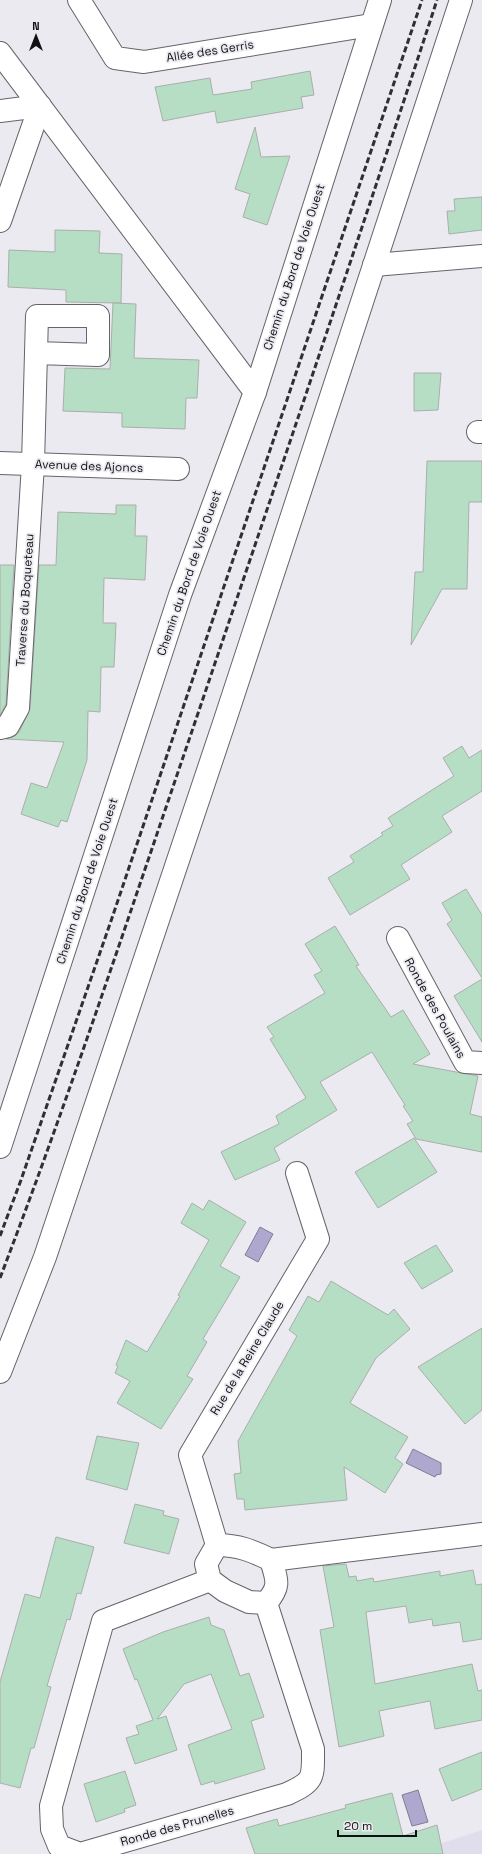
<svg xmlns="http://www.w3.org/2000/svg" width="482" height="1854" font-family="'Space Grotesk',sans-serif">
<style>
.built{fill:#e0deec}
.water{fill:#afa8ce;stroke:#807b96}
.building{fill:#b6dec4;stroke:#a9afab}
.lines{fill:none;stroke-linecap:round;stroke-linejoin:round}
.street-casing{stroke:#65646a;stroke-width:24}
.street{stroke:#fff;stroke-width:22}
.rail{stroke:#303033;stroke-width:3;stroke-dasharray:6 3;stroke-linecap:butt}
.labels{text-anchor:middle;dominant-baseline:central;stroke-width:3.5;stroke-linejoin:round;paint-order:stroke}
.street-label{font-size:12px;fill:#111113;stroke:#ebeaf1}
</style>
<rect width="100%" height="100%" fill="#ebeaf1"/>
<path class="built" d="M 482,1830 L 482,1854 L 409,1854 Z"/>
<g class="water">
<path d="M 260,1227 L 273,1234 L 258,1262 L 245,1255 Z"/>
<path d="M 413,1449 L 441,1463 L 441,1474 L 436,1475 L 435,1477 L 406,1463 Z"/>
<path d="M 418,1790 L 428,1822 L 412,1826 L 402,1795 Z"/>
</g>
<g class="building">
<path d="M 310,71 L 314,95 L 301,97 L 303,108 L 217,123 L 215,111 L 163,121 L 155,87 L 210,78 L 213,95 L 252,89 L 251,82 Z"/>
<path d="M 255,127 L 261,157 L 290,156 L 267,225 L 243,217 L 250,194 L 235,189 Z"/>
<path d="M 482,197 L 482,230 L 449,234 L 447,211 L 455,211 L 454,199 Z"/>
<path d="M 55,230 L 100,231 L 99,253 L 122,254 L 121,303 L 66,302 L 66,290 L 8,287 L 9,250 L 55,252 Z"/>
<path d="M 113,303 L 136,304 L 134,358 L 199,360 L 197,398 L 186,398 L 185,429 L 122,427 L 122,413 L 63,411 L 65,368 L 110,369 Z"/>
<path d="M 414,373 L 441,373 L 438,410 L 414,411 Z"/>
<path d="M 427,461 L 482,461 L 482,502 L 469,502 L 467,589 L 442,589 L 411,645 L 415,572 L 423,572 Z"/>
<path d="M 116,505 L 136,505 L 135,536 L 147,536 L 145,580 L 104,578 L 103,623 L 116,623 L 114,667 L 101,667 L 100,712 L 88,711 L 87,760 L 67,822 L 61,820 L 58,827 L 21,814 L 31,783 L 47,788 L 64,742 L 6,739 L 15,736 L 19,732 L 30,709 L 39,565 L 56,565 L 58,512 L 116,514 Z"/>
<path d="M 0,565 L 14,565 L 6,704 L 0,715 Z"/>
<path d="M 462,746 L 469,758 L 482,750 L 482,791 L 442,816 L 452,832 L 401,865 L 410,879 L 350,915 L 328,878 L 354,862 L 350,856 L 383,835 L 381,833 L 393,826 L 388,818 L 454,776 L 443,758 Z"/>
<path d="M 466,889 L 482,915 L 482,978 L 447,924 L 452,920 L 442,903 Z"/>
<path d="M 335,926 L 359,965 L 356,966 L 391,1017 L 403,1010 L 430,1054 L 413,1064 L 478,1076 L 470,1114 L 482,1117 L 482,1152 L 416,1139 L 407,1124 L 413,1121 L 403,1106 L 405,1105 L 372,1052 L 320,1082 L 337,1110 L 274,1148 L 280,1160 L 235,1180 L 221,1152 L 279,1124 L 276,1116 L 306,1098 L 270,1039 L 274,1037 L 267,1027 L 325,993 L 314,975 L 322,971 L 305,944 Z"/>
<path d="M 482,979 L 482,1042 L 454,996 Z"/>
<path d="M 414,1138 L 437,1172 L 378,1208 L 355,1172 Z"/>
<path d="M 209,1200 L 246,1222 L 220,1266 L 240,1277 L 203,1339 L 207,1342 L 187,1376 L 193,1379 L 161,1429 L 117,1403 L 130,1381 L 115,1373 L 118,1366 L 116,1365 L 126,1340 L 147,1352 L 180,1296 L 178,1295 L 209,1240 L 181,1223 L 192,1203 L 203,1210 Z"/>
<path d="M 436,1245 L 453,1271 L 422,1289 L 404,1263 Z"/>
<path d="M 331,1281 L 388,1315 L 394,1309 L 410,1329 L 376,1358 L 350,1403 L 408,1437 L 395,1458 L 403,1464 L 385,1493 L 344,1467 L 347,1500 L 245,1510 L 244,1499 L 237,1499 L 234,1474 L 241,1473 L 238,1441 L 297,1336 L 289,1330 L 308,1296 L 319,1302 Z"/>
<path d="M 482,1328 L 482,1410 L 465,1424 L 418,1367 Z"/>
<path d="M 97,1436 L 139,1443 L 127,1490 L 86,1479 Z"/>
<path d="M 135,1504 L 164,1511 L 163,1515 L 179,1519 L 169,1554 L 124,1543 Z"/>
<path d="M 56,1537 L 94,1547 L 81,1594 L 77,1593 L 70,1620 L 67,1619 L 47,1686 L 51,1687 L 34,1748 L 31,1748 L 20,1788 L 0,1783 L 0,1682 L 25,1594 L 40,1598 Z"/>
<path d="M 346,1564 L 349,1577 L 356,1576 L 357,1581 L 373,1578 L 374,1582 L 440,1571 L 440,1576 L 473,1570 L 476,1585 L 482,1584 L 482,1639 L 463,1642 L 460,1622 L 433,1626 L 432,1619 L 409,1623 L 406,1606 L 366,1612 L 375,1684 L 472,1664 L 478,1691 L 482,1690 L 482,1720 L 435,1729 L 430,1701 L 379,1711 L 384,1736 L 339,1747 L 320,1630 L 334,1627 L 323,1566 Z"/>
<path d="M 209,1617 L 211,1625 L 224,1630 L 240,1676 L 249,1673 L 264,1717 L 251,1721 L 265,1769 L 215,1784 L 214,1781 L 201,1785 L 188,1745 L 232,1729 L 211,1674 L 184,1684 L 157,1719 L 166,1716 L 177,1750 L 135,1764 L 126,1738 L 139,1734 L 136,1726 L 153,1720 L 137,1679 L 135,1680 L 123,1649 L 163,1632 Z"/>
<path d="M 482,1752 L 482,1789 L 452,1801 L 439,1769 Z"/>
<path d="M 125,1771 L 136,1805 L 124,1809 L 125,1812 L 96,1822 L 84,1784 Z"/>
<path d="M 392,1793 L 403,1836 L 437,1825 L 443,1854 L 255,1854 L 246,1828 L 277,1819 L 279,1826 L 346,1808 L 345,1805 Z"/>
</g>
<g class="lines">
<defs>
<g id="street">
<path d="M 79,0 L 115,58 L 144,62 L 371,25"/>
<path d="M 0,53 L 255,392"/>
<path d="M 0,111 L 40,106"/>
<path d="M 0,221 L 40,106"/>
<path d="M 374,265 L 482,256"/>
<path d="M 478,432 L 482,432"/>
<path d="M 0,463 L 178,469"/>
<path d="M 0,728 L 8,726 L 18,708 L 33,464 L 37,316 L 98,316 L 98,355 L 36,353"/>
<path d="M 398,938 L 465,1062 L 482,1063"/>
<path d="M 0,1147 L 180,595 L 255,392 L 380,0"/>
<path d="M 0,1372 L 45,1257 L 225,720 L 461,0"/>
<path d="M 217,1545 L 190,1455 L 318,1239 L 297,1173"/>
<path d="M 217,1545 C 238,1545 253,1551 271,1560 C 277,1580 281,1586 266,1603 L 249,1602 L 225,1591 L 210,1580 L 206,1564 Z"/>
<path d="M 271,1560 L 482,1534"/>
<path d="M 210,1580 L 103,1621 L 51,1806 L 52,1829 L 59,1846 L 80,1854 L 287,1794 C 315,1781 313,1778 313,1749 L 266,1603"/>
</g>
</defs>
<use href="#street" class="street-casing"/>
<use href="#street" class="street"/>
<g class="rail">
<path d="M 0,1236 L 21,1180 L 112,918 L 422,0"/>
<path d="M 0,1278 C 69,1098 129,915 191,734 C 274,489 357,245 437,0"/>
</g>
</g>
<g class="labels">
<g class="street-label">
<text transform="translate(210 51) rotate(-9)">Allée des Gerris</text>
<text transform="translate(294 267) rotate(-72)">Chemin du Bord de Voie Ouest</text>
<text transform="translate(89 466) rotate(2)">Avenue des Ajoncs</text>
<text transform="translate(189 573) rotate(-71)">Chemin du Bord de Voie Ouest</text>
<text transform="translate(25 600) rotate(-86)">Traverse du Boqueteau</text>
<text transform="translate(87 881) rotate(-72)">Chemin du Bord de Voie Ouest</text>
<text transform="translate(435 1008) rotate(61)">Ronde des Poulains</text>
<text transform="translate(247 1358) rotate(-59)">Rue de la Reine Claude</text>
<text transform="translate(177 1826) rotate(-16)">Ronde des Prunelles</text>
</g>
</g>
<g transform="translate(36 36)" stroke="#ebeaf1" stroke-width="3" paint-order="stroke">
<path d="M0-3L7 15L0 10L-7 15Z" fill="#111113"/>
<text y="-6" font-size="11" font-weight="bold" text-anchor="middle" fill="#111113">N</text>
</g>
<path d="M338 1830v6h78v-6" fill="none" stroke="#111113" stroke-width="2"/>
<text x="344" y="1830" font-size="12" fill="#111113" stroke="#ebeaf1" stroke-width="3" paint-order="stroke">20 m</text>
</svg>
